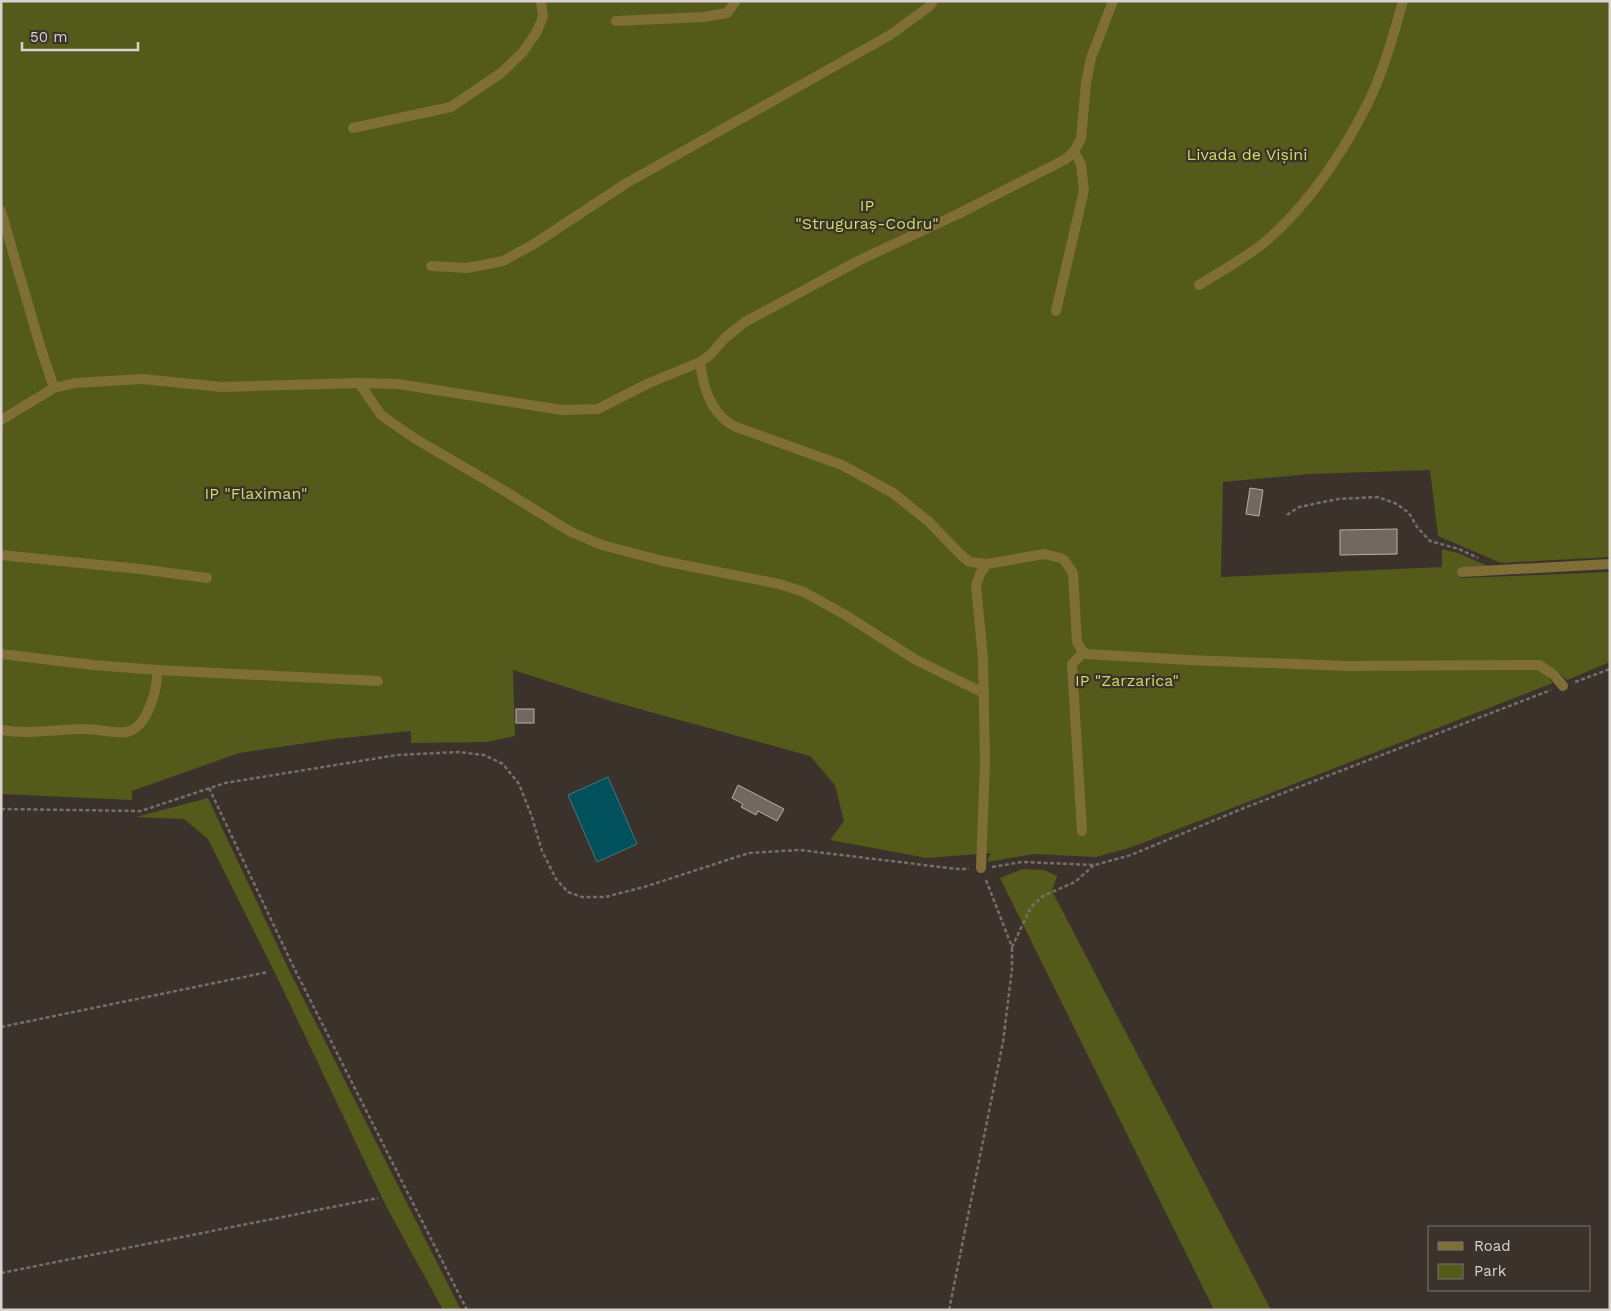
<svg xmlns="http://www.w3.org/2000/svg" width="1611" height="1311" font-family="'Work Sans',sans-serif">
<style>
.green{fill:#535a1a}
.water{fill:#00515c;stroke:#41787e}
.building{fill:#726861;stroke:#baafa8}
.lines{fill:none;stroke-linecap:round;stroke-linejoin:round}
.path{stroke:#766e69;stroke-width:2.5;stroke-dasharray:4 2.5;stroke-linecap:butt}
.street{stroke:#7f6e35;stroke-width:10}
.labels{text-anchor:middle;dominant-baseline:central;stroke-width:4.5;stroke-linejoin:round;paint-order:stroke}
.park-label{font-size:16px;fill:#cede65;stroke:#3b322c}
</style>
<rect width="100%" height="100%" fill="#3b322c"/>
<g class="green">
<path d="M 1,1 L 1610,1 L 1610,557 L 1501,563 L 1438,536 L 1430,470 L 1309,474 L 1223,482 L 1221,577 L 1442,567 L 1442,549 L 1458,553 L 1490,567 L 1460,567 L 1461,578 L 1610,572 L 1610,662 L 1567,680 L 1555,669 L 1544,673 L 1553,683 L 1132,847 L 1096,857 L 1034,854 L 987,862 L 991,853 L 927,858 L 830,840 L 844,821 L 835,785 L 810,756 L 607,700 L 513,670 L 515,736 L 487,742 L 411,743 L 411,731 L 334,739 L 239,753 L 132,791 L 132,800 L 1,794 Z"/>
<path d="M 208,798 L 289,970 L 461,1310 L 443,1310 L 385,1204 L 278,979 L 208,839 L 184,819 L 136,817 Z"/>
<path d="M 1023,869 L 1044,870 L 1057,876 L 1052,891 L 1271,1310 L 1214,1310 L 1000,878 Z"/>
</g>
<path class="water" d="M 608,777 L 637,844 L 597,862 L 568,795 Z"/>
<g class="building">
<path d="M 1250,488 L 1263,490 L 1259,516 L 1246,514 Z"/>
<path d="M 1397,529 L 1397,554 L 1340,555 L 1340,530 Z"/>
<rect x="516" y="709" width="18" height="14"/>
<path d="M 738,785 L 784,809 L 777,821 L 758,811 L 756,815 L 741,807 L 743,804 L 732,798 Z"/>
</g>
<g class="lines">
<g class="path">
<path d="M 1287,515 L 1299,507 L 1338,499 L 1378,497 L 1397,504 L 1409,513 L 1417,527 L 1430,541 L 1459,549 L 1478,558"/>
<path d="M 1575,682 L 1610,669"/>
<path d="M 209,788 L 293,966 L 467,1310"/>
<path d="M 1,809 L 141,811 L 225,783 L 397,755 L 459,752 L 484,755 L 503,764 L 519,784 L 532,817 L 542,851 L 556,879 L 568,892 L 582,897 L 605,897 L 644,887 L 749,853 L 800,850 L 957,869 L 969,869"/>
<path d="M 992,867 L 1022,862 L 1095,865 L 1131,855 L 1244,808 L 1551,690"/>
<path d="M 986,880 L 1012,947 L 1031,907 L 1043,896 L 1075,882 L 1094,865"/>
<path d="M 1,1027 L 268,972"/>
<path d="M 1,1273 L 378,1198"/>
<path d="M 949,1310 L 1003,1042 L 1012,969 L 1012,947"/>
</g>
<g class="street">
<path d="M 616,21 L 704,17 L 727,13 L 736,1"/>
<path d="M 353,128 L 451,107 L 501,73 L 523,52 L 536,33 L 543,17 L 541,1"/>
<path d="M 1,211 L 41,349 L 54,388"/>
<path d="M 431,266 L 467,268 L 503,261 L 534,244 L 625,184 L 890,35 L 930,6 L 933,1"/>
<path d="M 1199,285 C 1221,271 1246,258 1266,241 C 1308,205 1342,154 1367,105 C 1383,73 1393,36 1403,1"/>
<path d="M 1056,311 L 1084,190 L 1081,164 L 1074,151"/>
<path d="M 700,362 C 703,387 712,416 736,427 L 842,465 L 893,493 L 928,521 L 962,556 L 970,562 L 987,564 L 1044,554 L 1061,558 L 1065,561 L 1073,573 L 1077,642 L 1081,649 L 1086,654 L 1189,660 L 1346,666 L 1539,665 L 1554,675 L 1563,686"/>
<path d="M 359,383 L 398,384 L 562,410 L 598,409 L 647,384 L 700,362 L 710,355 L 725,338 L 745,322 L 858,261 L 960,213 L 1066,159 L 1074,151 L 1081,139 L 1086,83 L 1091,58 L 1113,1"/>
<path d="M 1,420 L 54,388 L 75,383 L 142,379 L 222,387 L 359,383 L 381,415 L 414,438 L 493,484 L 571,532 L 602,545 L 663,561 L 779,584 L 804,592 L 847,616 L 916,660 L 984,693"/>
<path d="M 1,555 L 140,569 L 207,578"/>
<path d="M 1462,572 L 1610,564"/>
<path d="M 1,654 L 93,665 L 157,670 L 378,681"/>
<path d="M 1,730 C 29,735 57,729 85,729 C 97,729 118,734 127,732 C 148,727 158,688 157,670"/>
<path d="M 1082,831 L 1072,664 L 1084,652"/>
<path d="M 981,868 L 985,762 L 983,659 L 976,585 L 981,572 L 987,564"/>
</g>
</g>
<g class="labels">
<g class="park-label">
<text x="1247" y="154">Livada de Vișini</text>
<text x="867" y="205">IP<tspan x="867" dy="18">"Struguraș-Codru"</tspan></text>
<text x="256" y="493">IP "Flaximan"</text>
<text x="1127" y="680">IP "Zarzarica"</text>
</g>
</g>
<rect width="1611" height="1311" fill="none" stroke="#d9d3cf" stroke-width="5"/>
<rect x="1428" y="1226" width="162" height="65" fill="#3b322c" stroke="#7a726d"/>
<rect x="1438" y="1242" width="25" height="8" fill="#7f6e35" stroke="#7a726d"/>
<text x="1474" y="1251" font-size="15" fill="#d9d3cf">Road</text>
<rect x="1438" y="1264" width="25" height="15" fill="#535a1a" stroke="#7a726d"/>
<text x="1474" y="1276" font-size="15" fill="#d9d3cf">Park</text>
<path d="M22 42v8h116v-8" fill="none" stroke="#d9d3cf" stroke-width="2.5"/>
<text x="30" y="42" font-size="15" fill="#d9d3cf" stroke="#3b322c" stroke-width="4" paint-order="stroke">50 m</text>
</svg>
